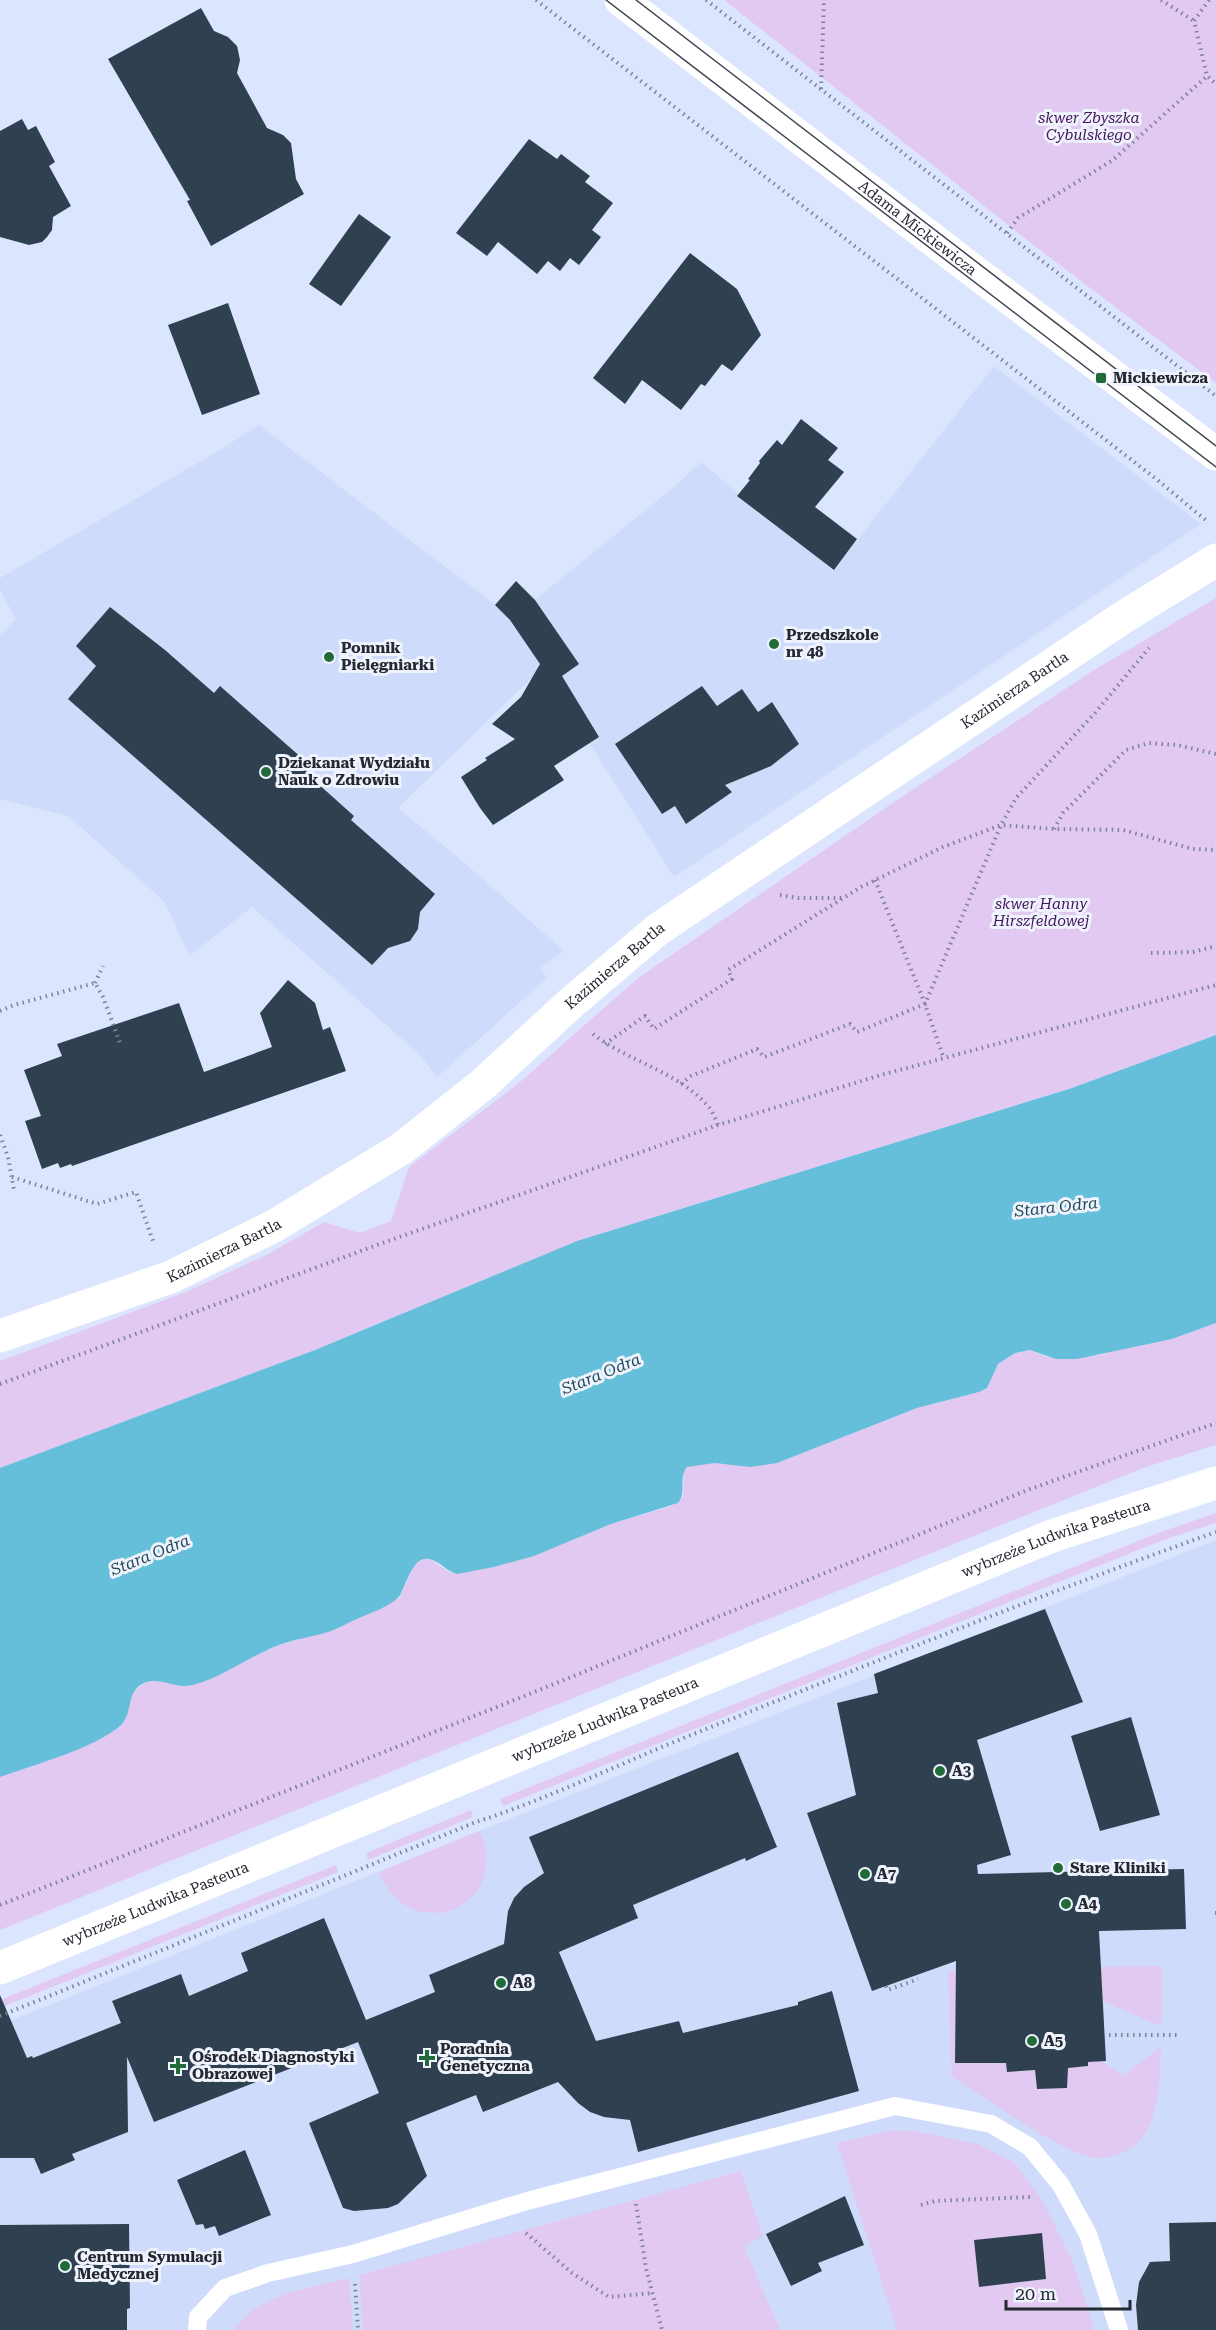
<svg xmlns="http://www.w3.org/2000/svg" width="1216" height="2330" font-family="'Roboto Serif',serif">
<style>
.built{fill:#cedbfa}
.green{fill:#e2c9f2}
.water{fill:#66bfda}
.building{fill:#2f4150}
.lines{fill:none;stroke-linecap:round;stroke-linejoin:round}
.path{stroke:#7c8494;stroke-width:4;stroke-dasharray:1.5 4.5;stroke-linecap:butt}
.service{stroke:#fff;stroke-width:18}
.minor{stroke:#fff;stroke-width:33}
.secondary{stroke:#fff;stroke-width:33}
.tram{stroke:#404550;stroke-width:1.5}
.poi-dot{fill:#216b39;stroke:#eff3fd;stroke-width:2}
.labels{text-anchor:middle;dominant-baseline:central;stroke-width:6;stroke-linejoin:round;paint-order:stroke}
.park-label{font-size:15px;font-style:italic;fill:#45155c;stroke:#eff3fd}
.street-label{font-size:15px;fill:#242831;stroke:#eff3fd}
.poi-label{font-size:15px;font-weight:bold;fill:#242831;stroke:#eff3fd;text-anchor:start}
.water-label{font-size:16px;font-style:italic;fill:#224b57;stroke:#eff3fd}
</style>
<rect width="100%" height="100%" fill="#dbe6fe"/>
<g class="built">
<path d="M 994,366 L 1201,524 L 674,877 L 542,668 L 398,808 L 461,860 L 564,951 L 540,968 L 547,978 L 437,1077 L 417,1052 L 252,907 L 189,956 L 165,902 L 68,816 L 0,799 L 0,635 L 16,619 L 0,590 L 0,578 L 218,451 L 259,425 L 489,600 L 510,620 L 674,487 L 701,462 L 738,493 L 737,496 L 834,570 Z"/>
<path d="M 1216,1540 L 1216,2330 L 0,2330 L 0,2025 L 479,1831 Z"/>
</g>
<g class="green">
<path d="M 724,0 L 1216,0 L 1216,383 L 1036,247 Z"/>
<path d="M 1216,598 L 1216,1035 L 1069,1089 L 577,1241 L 315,1350 L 0,1468 L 0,1361 L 186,1292 L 268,1254 L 324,1222 L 360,1233 L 391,1221 L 409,1167 L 520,1082 L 638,978 L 900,798 L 1094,670 Z"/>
<path d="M 1216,1323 L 1216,1445 L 1146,1467 L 944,1548 L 0,1930 L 0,1777 L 87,1745 L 128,1710 L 129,1699 L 132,1693 L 146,1682 L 156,1680 L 190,1686 L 279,1645 L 330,1631 L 399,1598 L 414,1566 L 423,1559 L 429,1559 L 451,1573 L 494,1567 L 534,1556 L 611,1524 L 672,1506 L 683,1497 L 684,1471 L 687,1467 L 695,1465 L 715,1463 L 777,1463 L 917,1408 L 979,1392 L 987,1388 L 998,1364 L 1015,1353 L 1030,1350 L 1047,1357 L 1101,1355 L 1122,1348 L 1172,1339 Z"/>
<path d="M 1216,1513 L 1216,1523 L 1163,1540 L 503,1806 L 500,1799 L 1158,1533 Z"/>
<path d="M 471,1810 L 473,1817 L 368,1860 L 366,1853 Z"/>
<path d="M 479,1831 C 482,1838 486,1845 486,1853 C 492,1919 404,1938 379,1872 Z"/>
<path d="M 336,1865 L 338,1872 L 0,2008 L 0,2000 Z"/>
<path d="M 1153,1966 L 1158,1966 L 1162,1970 L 1161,2025 L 1155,2024 L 1103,2001 L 1102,1992 L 956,1995 L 955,2063 L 1006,2063 L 1007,2072 L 1035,2070 L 1037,2089 L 1067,2088 L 1068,2068 L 1087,2066 L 1088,2062 L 1101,2061 L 1123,2076 L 1161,2046 C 1160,2074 1160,2116 1141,2139 C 1129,2154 1106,2162 1087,2156 C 1045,2142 991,2101 952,2077 L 948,1973 L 953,1970 Z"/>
<path d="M 888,2131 L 913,2131 L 978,2144 L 1015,2163 L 1044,2203 L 1073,2263 L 1092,2321 L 1093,2330 L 897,2330 L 837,2143 Z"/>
<path d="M 741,2171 L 763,2236 L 744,2247 L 780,2330 L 363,2330 L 359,2275 Z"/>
<path d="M 349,2278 L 353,2330 L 235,2330 C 258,2293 311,2288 349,2278 Z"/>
</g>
<path class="water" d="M 1216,1035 L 1216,1323 L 1172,1339 L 1077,1359 L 1056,1359 L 1030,1350 L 1015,1353 L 998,1364 L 987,1388 L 979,1392 L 917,1408 L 777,1463 L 750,1467 L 715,1463 L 687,1467 C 678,1478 687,1492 678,1503 L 611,1524 L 534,1556 L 494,1567 L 457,1574 C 447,1572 440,1561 429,1559 C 413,1555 406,1585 400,1595 C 394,1605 368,1614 357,1619 C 347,1623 338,1629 328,1632 C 312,1637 295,1639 279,1645 C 250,1656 223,1677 193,1685 C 176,1690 160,1676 144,1683 C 125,1692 134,1712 121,1725 C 96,1748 33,1765 0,1777 L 0,1468 L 315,1350 L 577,1241 L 1069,1089 Z"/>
<g class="building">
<path d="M 201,8 L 214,31 L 228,37 L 237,46 L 240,60 L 237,73 L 267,128 L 283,135 L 291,143 L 296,179 L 304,194 L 211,246 L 187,201 L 190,200 L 108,59 Z"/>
<path d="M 22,119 L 28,130 L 36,126 L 55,162 L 49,166 L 71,206 L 53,217 L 52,230 L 47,237 L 42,242 L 29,245 L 0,237 L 0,131 Z"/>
<path d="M 529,139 L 557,159 L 561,154 L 590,176 L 585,182 L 613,203 L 592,230 L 601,237 L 579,265 L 570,258 L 560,271 L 548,261 L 537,274 L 498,242 L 487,256 L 456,233 Z"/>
<path d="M 359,214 L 391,237 L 341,306 L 309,284 Z"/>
<path d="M 690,253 L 737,289 L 761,335 L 732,371 L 722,364 L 705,386 L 701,384 L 681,410 L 642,380 L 625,404 L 593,378 Z"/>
<path d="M 228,303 L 260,394 L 202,415 L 168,325 Z"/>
<path d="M 801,419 L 838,448 L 828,460 L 844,472 L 815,507 L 857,539 L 834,570 L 737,496 L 750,480 L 748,479 L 760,463 L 759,461 L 777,440 L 782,445 Z"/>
<path d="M 516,581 L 535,600 L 579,664 L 562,676 L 599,737 L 554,766 L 564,780 L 493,825 L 480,808 L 461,777 L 487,760 L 485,758 L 515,739 L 492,724 L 521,697 L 540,664 L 510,620 L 495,605 Z"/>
<path d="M 110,607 L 165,650 L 214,693 L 220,686 L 311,766 L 306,773 L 354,816 L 351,820 L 435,894 L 420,912 L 418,929 L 410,941 L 388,948 L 372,965 L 68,699 L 96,666 L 76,646 Z"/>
<path d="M 702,686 L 717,706 L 742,689 L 758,712 L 772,702 L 799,744 L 771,766 L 725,785 L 732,792 L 686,824 L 675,806 L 662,814 L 615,744 Z"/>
<path d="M 288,980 L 315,1003 L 323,1030 L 330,1027 L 346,1071 L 72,1166 L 71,1164 L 60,1168 L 58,1163 L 42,1169 L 25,1121 L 41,1116 L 24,1070 L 62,1056 L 57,1044 L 179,1003 L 204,1072 L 272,1047 L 260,1013 Z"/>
<path d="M 1045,1609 L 1083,1702 L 977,1740 L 1011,1855 L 977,1865 L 978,1874 L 1184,1869 L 1186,1929 L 1099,1931 L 1106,2061 L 1088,2062 L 1088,2066 L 1068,2068 L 1067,2088 L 1037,2089 L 1035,2070 L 1007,2072 L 1006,2063 L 955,2063 L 956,1961 L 872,1991 L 807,1813 L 856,1795 L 837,1703 L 878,1693 L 874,1674 Z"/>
<path d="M 1131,1717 L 1160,1815 L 1100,1831 L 1071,1736 Z"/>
<path d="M 738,1752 L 777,1847 L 746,1861 L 745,1858 L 633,1905 L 638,1918 L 559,1952 L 596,2041 L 679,2021 L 683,2033 L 798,2005 L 798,2002 L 832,1991 L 859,2091 L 638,2152 L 630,2120 L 604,2117 L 590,2112 L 578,2103 L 558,2082 L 483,2112 L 476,2095 L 406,2123 L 427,2176 L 398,2204 L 388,2208 L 354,2211 L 343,2208 L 309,2123 L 379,2093 L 358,2042 L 154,2122 L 127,2057 L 128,2132 L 72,2154 L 75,2160 L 41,2174 L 34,2158 L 0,2158 L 0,1995 L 27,2058 L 32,2056 L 33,2058 L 121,2023 L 112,2001 L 181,1974 L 189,1996 L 248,1971 L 241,1953 L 324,1918 L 366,2020 L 435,1992 L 429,1975 L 504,1944 L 508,1911 L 514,1898 L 524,1887 L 544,1873 L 529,1837 Z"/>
<path d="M 245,2150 L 271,2215 L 219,2236 L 215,2226 L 205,2229 L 203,2224 L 196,2225 L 177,2180 Z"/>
<path d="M 845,2196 L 864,2245 L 818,2263 L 822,2271 L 791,2286 L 766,2234 Z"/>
<path d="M 1216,2222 L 1216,2330 L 1138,2330 L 1136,2305 L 1139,2282 L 1150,2262 L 1170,2261 L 1169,2223 Z"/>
<path d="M 129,2224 L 130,2308 L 127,2309 L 127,2330 L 0,2330 L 0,2225 Z"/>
<path d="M 1042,2233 L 1046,2279 L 979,2287 L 974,2240 Z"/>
</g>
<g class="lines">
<g class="path">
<path d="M 536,0 L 1155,478 L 1208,522"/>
<path d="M 706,0 L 1216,396"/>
<path d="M 1161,0 L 1194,21"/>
<path d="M 1209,0 L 1194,21 L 1207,76 L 1216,84"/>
<path d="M 821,89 L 824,0"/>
<path d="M 1007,233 L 1018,218 L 1113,160 L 1207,76"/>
<path d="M 1054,829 L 1063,813 L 1126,750 L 1149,743 L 1177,745 L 1216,754"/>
<path d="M 875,880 L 925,1004 L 944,1059"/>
<path d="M 780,895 L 798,898 L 844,898"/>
<path d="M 1151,953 L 1193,952 L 1216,946"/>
<path d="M 95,983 L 103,966"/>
<path d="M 0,1011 L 14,1005 L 95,983 L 103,997 L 120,1043"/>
<path d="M 593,1034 C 627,1061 677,1071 707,1105 C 712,1110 715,1118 718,1125"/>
<path d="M 605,1044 L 645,1016 L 654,1029 L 732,979 L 728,970 L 861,887 L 943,847 L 1001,825 L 1054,829 L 1123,830 L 1193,849 L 1216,850"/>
<path d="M 681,1084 L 691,1076 L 757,1049 L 764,1057 L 850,1024 L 857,1032 L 925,1004 L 1001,825 L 1016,798 L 1095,713 L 1149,648"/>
<path d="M 0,1135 L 8,1157 L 14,1190"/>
<path d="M 12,1177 L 97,1204 L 136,1192 L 154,1244"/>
<path d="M 0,1384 L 388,1241 L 718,1125 L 881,1075 L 1216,985"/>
<path d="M 0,1905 L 537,1691 L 1030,1489 L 1216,1423"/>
<path d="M 1215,1913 L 1216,1913"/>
<path d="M 886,1986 L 888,1990 L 918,1979"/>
<path d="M 0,2016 L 476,1822 C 550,1798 619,1764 691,1735 C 865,1666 1039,1595 1216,1532"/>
<path d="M 1109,2035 L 1181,2035"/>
<path d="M 636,2204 L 646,2268 L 662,2330"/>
<path d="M 921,2205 L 935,2201 L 1030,2197"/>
<path d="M 526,2233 L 572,2273 L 609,2297 L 653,2293"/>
<path d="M 355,2284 L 358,2330"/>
</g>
<path class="service" d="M 197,2330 L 198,2317 L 225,2288 L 268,2273 L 353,2254 L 527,2201 L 895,2106 L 991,2124 L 1030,2147 L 1061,2185 L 1088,2234 L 1119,2330"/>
<g class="minor">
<path id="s1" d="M 0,1336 L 171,1277 L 274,1226 L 401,1149 L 482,1085 L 571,1003 L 657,930 L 1122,618 L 1216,560"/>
<path id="s2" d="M 0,1968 L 1052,1536 L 1216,1483"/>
</g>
<path class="secondary" id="s3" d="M 621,0 L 971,269 L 1216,454"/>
<g class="tram">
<path d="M 606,0 L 1216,467"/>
<path d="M 636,0 L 1216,446"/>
</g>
</g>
<g class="poi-dot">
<rect x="1095" y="372" width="12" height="12" rx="3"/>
<circle cx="774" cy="644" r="6"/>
<circle cx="329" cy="657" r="6"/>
<circle cx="266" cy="772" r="6"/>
<circle cx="940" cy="1771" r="6"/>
<circle cx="1058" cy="1868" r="6"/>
<circle cx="865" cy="1874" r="6"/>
<circle cx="1066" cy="1904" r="6"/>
<circle cx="501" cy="1983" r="6"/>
<circle cx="1032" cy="2041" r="6"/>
<path d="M424 2049h6v6h6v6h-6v6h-6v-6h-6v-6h6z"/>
<path d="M175 2057h6v6h6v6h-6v6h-6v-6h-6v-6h6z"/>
<circle cx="65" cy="2266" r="6"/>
</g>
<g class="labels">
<g class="park-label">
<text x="1089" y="118">skwer Zbyszka<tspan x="1089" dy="17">Cybulskiego</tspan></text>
<text x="1041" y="904">skwer Hanny<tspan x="1041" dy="17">Hirszfeldowej</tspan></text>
</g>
<g class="street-label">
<text stroke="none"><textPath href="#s3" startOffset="374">Adama Mickiewicza</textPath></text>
<text stroke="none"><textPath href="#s1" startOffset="1212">Kazimierza Bartla</textPath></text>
<text stroke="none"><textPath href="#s1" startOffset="726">Kazimierza Bartla</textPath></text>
<text stroke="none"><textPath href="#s1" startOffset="240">Kazimierza Bartla</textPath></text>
<text stroke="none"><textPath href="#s2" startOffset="1140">wybrzeże Ludwika Pasteura</textPath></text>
<text stroke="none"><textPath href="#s2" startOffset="654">wybrzeże Ludwika Pasteura</textPath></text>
<text stroke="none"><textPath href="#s2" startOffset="168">wybrzeże Ludwika Pasteura</textPath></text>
</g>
<g class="poi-label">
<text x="1113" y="378">Mickiewicza</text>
<text x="786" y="635">Przedszkole<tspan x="786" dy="17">nr 48</tspan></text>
<text x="341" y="648">Pomnik<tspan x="341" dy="17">Pielęgniarki</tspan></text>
<text x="278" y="763">Dziekanat Wydziału<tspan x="278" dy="17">Nauk o Zdrowiu</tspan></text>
<text x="952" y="1771">A3</text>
<text x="1070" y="1868">Stare Kliniki</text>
<text x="877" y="1874">A7</text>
<text x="1078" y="1904">A4</text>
<text x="513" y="1983">A8</text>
<text x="1044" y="2041">A5</text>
<text x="440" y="2049">Poradnia<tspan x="440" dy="17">Genetyczna</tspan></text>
<text x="192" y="2057">Ośrodek Diagnostyki<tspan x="192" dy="17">Obrazowej</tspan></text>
<text x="77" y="2257">Centrum Symulacji<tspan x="77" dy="17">Medycznej</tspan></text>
</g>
<g class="water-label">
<text transform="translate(1056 1207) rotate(-6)">Stara Odra</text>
<text transform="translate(601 1374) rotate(-22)">Stara Odra</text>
<text transform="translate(150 1555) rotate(-22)">Stara Odra</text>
</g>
</g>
<path d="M1006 2300v9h124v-9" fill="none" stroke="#242831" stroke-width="3"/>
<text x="1015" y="2300" font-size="18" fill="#242831" stroke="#eff3fd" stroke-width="4.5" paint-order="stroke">20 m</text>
</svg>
